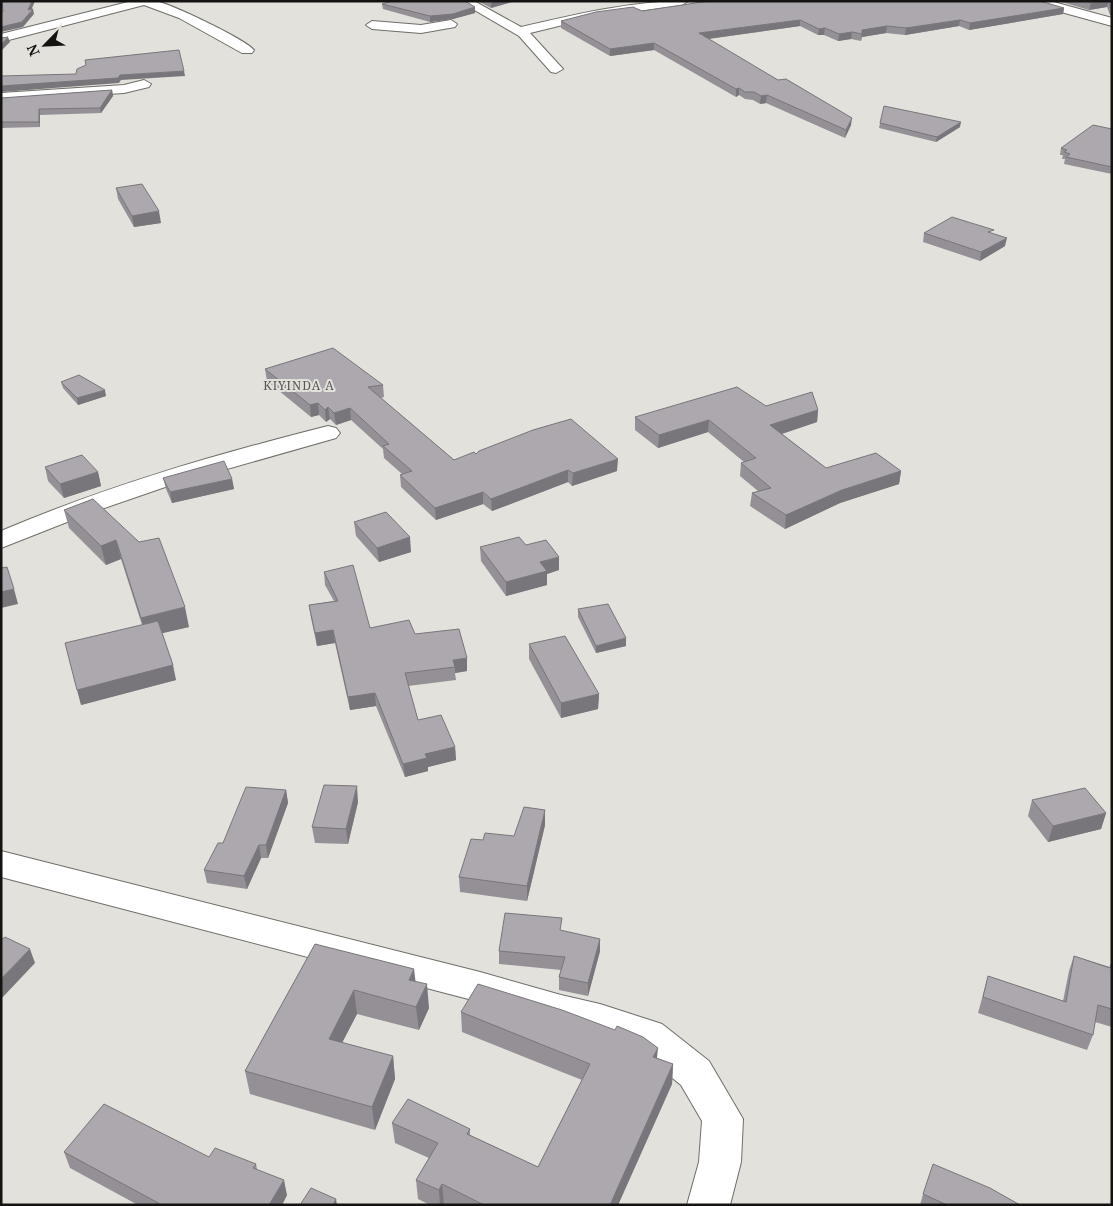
<svg xmlns="http://www.w3.org/2000/svg" width="1113" height="1206" font-family="'Noto Serif',serif">
<style>
.lines{fill:none;stroke-linecap:round;stroke-linejoin:round}
.minor-casing{stroke:#6e6d67;stroke-width:2}
.minor{fill:#fff;fill-rule:evenodd}
.wall{fill:#949096}
.shaded-wall{fill:#78767a}
.building{fill:#aca8ae;stroke:#78767a}
.labels{text-anchor:middle;dominant-baseline:central;stroke-width:4;stroke-linejoin:round;paint-order:stroke}
.far-quarter-label{font-size:12px;letter-spacing:1px;fill:#575651;stroke:#e3e1db}
</style>
<rect width="100%" height="100%" fill="#e3e1db"/>
<g class="lines">
<defs>
<g id="minor">
<path d="M 132,1 C 141,1 151,0 159,2 C 175,6 245,39 254,50 L 252,53 L 242,53 L 179,18 L 144,5 L 1,42 L 1,34 Z"/>
<path d="M 459,1 L 474,1 L 521,27 C 577,14 631,1 688,1 L 682,5 L 596,17 L 530,33 L 563,69 L 556,73 L 551,72 L 519,36 Z"/>
<path d="M 1030,1 L 1050,1 L 1112,18 L 1112,26 L 1032,4 Z"/>
<path d="M 451,20 L 457,24 L 455,27 L 421,33 L 372,29 L 366,25 L 372,21 L 421,25 Z"/>
<path d="M 144,80 L 151,84 L 149,87 L 124,93 L 1,101 L 1,93 L 124,85 Z"/>
<path d="M 328,426 L 336,428 L 340,433 L 336,438 L 171,485 L 90,513 L 1,548 L 1,531 C 107,486 217,454 328,426 Z"/>
<path d="M 1,851 L 480,972 L 561,995 L 600,1004 L 662,1024 L 709,1061 L 743,1119 L 741,1162 L 730,1205 L 687,1205 L 699,1162 L 702,1121 L 681,1085 L 635,1048 L 600,1036 L 561,1027 L 480,1002 L 1,877 Z"/>
</g>
</defs>
<use href="#minor" class="minor-casing"/>
<use href="#minor" class="minor"/>
</g>
<g class="wall">
<path d="M 478,1 L 515,1 L 491,8 Z"/>
<path d="M 1058,1 L 1112,1 L 1112,16 L 1110,15 L 1107,7 L 1089,10 Z"/>
<path d="M 382,4 L 475,13 L 453,19 L 430,22 L 383,9 Z"/>
<path d="M 1064,8 L 1063,14 L 969,30 L 959,26 L 905,35 L 886,33 L 862,37 L 861,41 L 851,39 L 838,41 L 824,35 L 818,35 L 800,26 L 709,39 L 851,125 L 845,138 L 766,103 L 760,104 L 753,100 L 745,99 L 739,95 L 736,97 L 654,50 L 610,56 L 561,28 L 561,21 L 642,11 Z"/>
<path d="M 112,90 L 113,96 L 101,113 L 40,115 L 40,127 L 1,128 L 1,98 Z"/>
<path d="M 880,123 L 960,127 L 936,142 L 879,128 Z"/>
<path d="M 1112,129 L 1112,174 L 1064,164 L 1065,159 L 1062,159 L 1063,155 L 1060,155 L 1061,148 Z"/>
<path d="M 116,188 L 161,223 L 134,227 L 118,199 Z"/>
<path d="M 924,233 L 993,234 L 1005,246 L 980,261 L 923,242 Z"/>
<path d="M 265,369 L 383,385 L 384,397 L 381,398 L 454,460 L 476,454 L 617,471 L 572,486 L 568,482 L 492,511 L 483,504 L 436,520 L 401,487 L 400,475 L 402,474 L 384,458 L 383,449 L 351,420 L 336,425 L 330,419 L 326,422 L 319,415 L 311,417 L 267,381 Z"/>
<path d="M 61,382 L 106,396 L 78,405 L 63,388 Z"/>
<path d="M 766,406 L 818,410 L 817,422 L 782,434 L 826,468 L 901,471 L 899,484 L 840,503 L 785,529 L 750,506 L 752,493 L 758,491 L 740,476 L 741,463 L 744,462 L 708,432 L 658,448 L 635,430 L 635,417 Z"/>
<path d="M 45,467 L 98,472 L 101,486 L 64,498 L 48,481 Z"/>
<path d="M 163,478 L 232,479 L 234,489 L 172,503 L 166,489 Z"/>
<path d="M 93,499 L 189,627 L 162,633 L 176,680 L 81,705 L 142,625 L 121,559 L 106,565 L 69,528 L 64,510 Z"/>
<path d="M 354,522 L 411,552 L 379,562 L 356,536 Z"/>
<path d="M 526,545 L 559,570 L 547,574 L 547,585 L 506,596 L 481,561 L 480,547 Z"/>
<path d="M 324,572 L 370,628 L 415,634 L 467,671 L 455,673 L 456,680 L 408,686 L 418,720 L 455,747 L 456,760 L 428,767 L 428,771 L 405,777 L 376,706 L 350,710 L 335,643 L 317,646 L 311,618 L 309,605 L 334,601 L 325,585 Z"/>
<path d="M 578,609 L 626,638 L 626,646 L 596,653 L 578,617 Z"/>
<path d="M 529,644 L 599,694 L 598,709 L 561,718 L 529,659 Z"/>
<path d="M 286,790 L 288,803 L 268,858 L 261,858 L 247,889 L 207,883 L 204,870 L 223,843 Z"/>
<path d="M 1032,800 L 1106,813 L 1101,829 L 1048,842 L 1028,816 Z"/>
<path d="M 358,802 L 348,844 L 315,843 L 312,827 Z"/>
<path d="M 545,825 L 527,901 L 460,892 L 459,877 L 483,840 L 514,836 Z"/>
<path d="M 562,931 L 600,939 L 600,951 L 588,996 L 559,990 L 559,977 L 561,970 L 499,964 L 499,951 Z"/>
<path d="M 315,944 L 415,982 L 429,1008 L 419,1030 L 357,1014 L 342,1043 L 393,1056 L 395,1079 L 375,1130 L 250,1094 L 245,1071 Z"/>
<path d="M 1074,956 L 1110,967 L 1111,964 L 1112,964 L 1112,1027 L 1095,1022 L 1093,1035 L 1087,1050 L 978,1013 L 988,976 L 1063,1001 L 1069,971 Z"/>
<path d="M 461,1012 L 657,1058 L 673,1064 L 672,1084 L 618,1205 L 446,1205 L 444,1204 L 443,1205 L 430,1205 L 418,1199 L 416,1180 L 429,1158 L 395,1143 L 392,1123 L 470,1129 L 470,1135 L 538,1167 L 582,1080 L 462,1032 Z"/>
<path d="M 64,1152 L 209,1157 L 256,1164 L 257,1169 L 287,1195 L 282,1205 L 138,1205 L 70,1168 Z"/>
<path d="M 923,1194 L 1020,1205 L 920,1205 Z"/>
</g>
<g class="shaded-wall">
<path d="M 32,1 L 35,1 L 30,13 L 33,9 L 34,14 L 23,27 L 1,32 L 1,27 L 28,10 Z"/>
<path d="M 496,1 L 515,1 L 491,8 L 491,3 Z"/>
<path d="M 1103,1 L 1109,1 L 1107,7 L 1089,10 L 1091,3 Z"/>
<path d="M 475,7 L 475,13 L 453,19 L 430,22 L 430,16 Z"/>
<path d="M 1064,8 L 1063,14 L 969,30 L 970,23 Z"/>
<path d="M 800,20 L 800,26 L 699,40 L 699,33 Z"/>
<path d="M 960,20 L 959,26 L 905,35 L 906,28 Z"/>
<path d="M 887,26 L 886,33 L 862,37 L 861,41 L 862,30 Z"/>
<path d="M 825,28 L 824,35 L 818,35 L 819,29 Z"/>
<path d="M 852,32 L 851,39 L 838,41 L 839,34 Z"/>
<path d="M 8,37 L 10,42 L 1,51 L 1,45 Z"/>
<path d="M 654,43 L 654,50 L 610,56 L 610,49 Z"/>
<path d="M 184,71 L 185,76 L 121,80 L 119,83 L 1,92 L 1,86 L 120,75 Z"/>
<path d="M 739,88 L 739,95 L 736,97 L 736,89 Z"/>
<path d="M 112,90 L 113,96 L 101,113 L 100,108 Z"/>
<path d="M 767,95 L 766,103 L 760,104 L 761,96 Z"/>
<path d="M 39,109 L 40,115 L 40,127 L 39,122 Z"/>
<path d="M 852,118 L 851,125 L 845,138 L 846,130 Z"/>
<path d="M 961,122 L 960,127 L 936,142 L 937,137 Z"/>
<path d="M 159,211 L 161,223 L 134,227 L 132,216 Z"/>
<path d="M 1007,238 L 1005,246 L 980,261 L 981,252 Z"/>
<path d="M 105,390 L 106,396 L 78,405 L 77,398 Z"/>
<path d="M 318,403 L 319,415 L 311,417 L 310,405 Z"/>
<path d="M 328,407 L 330,419 L 326,422 L 325,410 Z"/>
<path d="M 350,408 L 351,420 L 336,425 L 334,413 Z"/>
<path d="M 818,410 L 817,422 L 769,438 L 770,425 Z"/>
<path d="M 709,420 L 708,432 L 658,448 L 659,435 Z"/>
<path d="M 618,459 L 617,471 L 572,486 L 573,473 Z"/>
<path d="M 568,470 L 568,482 L 492,511 L 491,499 Z"/>
<path d="M 901,471 L 899,484 L 840,503 L 785,529 L 786,515 L 842,490 Z"/>
<path d="M 98,472 L 101,486 L 64,498 L 60,484 Z"/>
<path d="M 232,479 L 234,489 L 172,503 L 170,492 Z"/>
<path d="M 483,492 L 483,504 L 436,520 L 435,508 Z"/>
<path d="M 410,537 L 411,552 L 379,562 L 377,548 Z"/>
<path d="M 116,540 L 121,559 L 106,565 L 101,546 Z"/>
<path d="M 559,557 L 559,570 L 547,574 L 547,585 L 506,596 L 506,582 L 540,562 Z"/>
<path d="M 14,589 L 18,604 L 1,608 L 1,592 Z"/>
<path d="M 185,607 L 189,627 L 146,637 L 141,618 Z"/>
<path d="M 333,630 L 335,643 L 317,646 L 315,633 Z"/>
<path d="M 626,638 L 626,646 L 596,653 L 596,646 Z"/>
<path d="M 467,658 L 467,671 L 455,673 L 455,667 L 453,660 Z"/>
<path d="M 173,665 L 176,680 L 81,705 L 77,690 Z"/>
<path d="M 375,693 L 376,706 L 350,710 L 348,697 Z"/>
<path d="M 599,694 L 598,709 L 561,718 L 561,703 Z"/>
<path d="M 455,747 L 456,760 L 428,767 L 428,771 L 405,777 L 403,764 L 425,754 Z"/>
<path d="M 357,786 L 358,802 L 348,844 L 346,829 Z"/>
<path d="M 286,790 L 288,803 L 268,858 L 266,845 Z"/>
<path d="M 545,810 L 545,825 L 527,901 L 527,886 Z"/>
<path d="M 1106,813 L 1101,829 L 1048,842 L 1053,826 Z"/>
<path d="M 259,845 L 261,858 L 247,889 L 244,876 Z"/>
<path d="M 600,939 L 600,951 L 588,996 L 588,983 Z"/>
<path d="M 30,949 L 35,963 L 1,999 L 1,979 Z"/>
<path d="M 414,969 L 417,993 L 409,980 Z"/>
<path d="M 427,984 L 429,1008 L 419,1030 L 416,1007 Z"/>
<path d="M 354,990 L 357,1014 L 332,1062 L 329,1039 Z"/>
<path d="M 658,1048 L 656,1067 L 653,1057 Z"/>
<path d="M 393,1056 L 395,1079 L 375,1130 L 372,1107 Z"/>
<path d="M 673,1064 L 672,1084 L 618,1205 L 610,1205 Z"/>
<path d="M 284,1180 L 287,1195 L 282,1205 L 269,1205 Z"/>
<path d="M 442,1184 L 444,1204 L 443,1205 L 440,1205 L 439,1190 Z"/>
<path d="M 336,1199 L 337,1205 L 333,1205 Z"/>
</g>
<g class="building">
<path d="M 2,1 L 32,1 L 28,10 L 33,9 L 22,22 L 1,27 L 1,12 L 3,12 Z"/>
<path d="M 392,1 L 465,1 L 475,7 L 453,14 L 430,16 L 382,4 Z"/>
<path d="M 709,1 L 1040,1 L 1064,8 L 970,23 L 960,20 L 906,28 L 887,26 L 862,30 L 862,34 L 852,32 L 839,34 L 825,28 L 819,29 L 800,20 L 699,33 L 778,80 L 786,79 L 852,118 L 846,130 L 767,95 L 761,96 L 754,92 L 745,92 L 739,88 L 736,89 L 654,43 L 610,49 L 561,21 L 596,12 L 633,7 L 642,11 Z"/>
<path d="M 1084,1 L 1103,1 L 1091,3 Z"/>
<path d="M 1109,1 L 1112,1 L 1112,9 L 1111,9 Z"/>
<path d="M 8,37 L 1,45 L 1,38 Z"/>
<path d="M 179,50 L 184,71 L 120,75 L 118,78 L 1,86 L 1,76 L 76,74 L 77,69 L 86,65 L 85,60 Z"/>
<path d="M 112,90 L 100,108 L 39,109 L 39,122 L 1,122 L 1,98 Z"/>
<path d="M 884,106 L 961,122 L 937,137 L 880,123 Z"/>
<path d="M 1093,125 L 1112,129 L 1112,167 L 1066,157 L 1070,154 L 1064,152 L 1067,150 L 1061,148 Z"/>
<path d="M 142,184 L 159,211 L 132,216 L 116,188 Z"/>
<path d="M 952,217 L 994,230 L 988,232 L 1007,238 L 981,252 L 924,233 Z"/>
<path d="M 333,348 L 383,385 L 368,387 L 454,460 L 474,452 L 476,454 L 479,451 L 533,430 L 571,419 L 618,459 L 573,473 L 568,470 L 491,499 L 483,492 L 435,508 L 400,475 L 412,471 L 383,446 L 389,444 L 350,408 L 334,413 L 328,407 L 325,410 L 318,403 L 310,405 L 265,369 Z"/>
<path d="M 79,375 L 105,390 L 77,398 L 61,382 Z"/>
<path d="M 737,387 L 766,406 L 812,392 L 818,410 L 770,425 L 826,468 L 876,453 L 901,471 L 842,490 L 786,515 L 752,493 L 771,488 L 741,463 L 756,458 L 709,420 L 659,435 L 635,417 Z"/>
<path d="M 82,455 L 98,472 L 60,484 L 45,467 Z"/>
<path d="M 224,461 L 232,479 L 170,492 L 163,478 Z"/>
<path d="M 93,499 L 139,542 L 159,538 L 185,607 L 141,618 L 116,540 L 101,546 L 64,510 Z"/>
<path d="M 386,512 L 410,537 L 377,548 L 354,522 Z"/>
<path d="M 519,537 L 526,545 L 546,540 L 559,557 L 540,562 L 547,571 L 506,582 L 480,547 Z"/>
<path d="M 353,565 L 370,628 L 409,620 L 415,634 L 459,629 L 467,658 L 453,660 L 455,667 L 405,673 L 418,720 L 441,715 L 455,747 L 425,754 L 427,758 L 403,764 L 375,693 L 348,697 L 333,630 L 315,633 L 309,605 L 338,601 L 324,572 Z"/>
<path d="M 7,567 L 14,589 L 1,592 L 1,568 Z"/>
<path d="M 608,604 L 626,638 L 596,646 L 578,609 Z"/>
<path d="M 158,621 L 173,665 L 77,690 L 65,643 Z"/>
<path d="M 565,636 L 599,694 L 561,703 L 529,644 Z"/>
<path d="M 324,785 L 357,786 L 346,829 L 312,827 Z"/>
<path d="M 246,787 L 286,790 L 266,845 L 259,845 L 244,876 L 204,870 L 218,843 L 223,843 Z"/>
<path d="M 1085,788 L 1106,813 L 1053,826 L 1032,800 Z"/>
<path d="M 524,807 L 545,810 L 527,886 L 459,877 L 471,839 L 483,840 L 485,833 L 514,836 Z"/>
<path d="M 505,913 L 562,918 L 560,930 L 600,939 L 588,983 L 559,977 L 565,957 L 499,951 Z"/>
<path d="M 5,937 L 30,949 L 1,979 L 1,940 Z"/>
<path d="M 315,944 L 414,969 L 409,980 L 427,984 L 416,1007 L 354,990 L 329,1039 L 393,1056 L 372,1107 L 245,1071 Z"/>
<path d="M 1074,956 L 1110,968 L 1111,964 L 1112,964 L 1112,1009 L 1098,1005 L 1093,1035 L 983,997 L 988,976 L 1066,1002 Z"/>
<path d="M 478,984 L 562,1010 L 615,1030 L 617,1026 L 643,1037 L 658,1048 L 653,1057 L 673,1064 L 610,1205 L 484,1205 L 442,1184 L 439,1190 L 416,1180 L 438,1143 L 392,1123 L 408,1099 L 470,1129 L 467,1134 L 538,1167 L 590,1064 L 461,1012 Z"/>
<path d="M 104,1104 L 209,1157 L 215,1148 L 256,1164 L 253,1168 L 284,1180 L 269,1205 L 162,1205 L 64,1152 Z"/>
<path d="M 933,1164 L 990,1188 L 1020,1205 L 947,1205 L 923,1194 Z"/>
<path d="M 311,1188 L 336,1199 L 333,1205 L 300,1205 Z"/>
</g>
<g class="labels">
<g class="far-quarter-label">
<text x="299" y="385">KIYINDA A</text>
</g>
</g>
<rect width="1113" height="1206" fill="none" stroke="#141311" stroke-width="5"/>
<g transform="translate(45 45) rotate(246)" stroke="#e3e1db" stroke-width="4" paint-order="stroke">
<path d="M0-4L9 19L0 12L-9 19Z" fill="#141311"/>
<text y="-8" font-size="14" font-weight="bold" text-anchor="middle" fill="#141311">N</text>
</g>
</svg>
